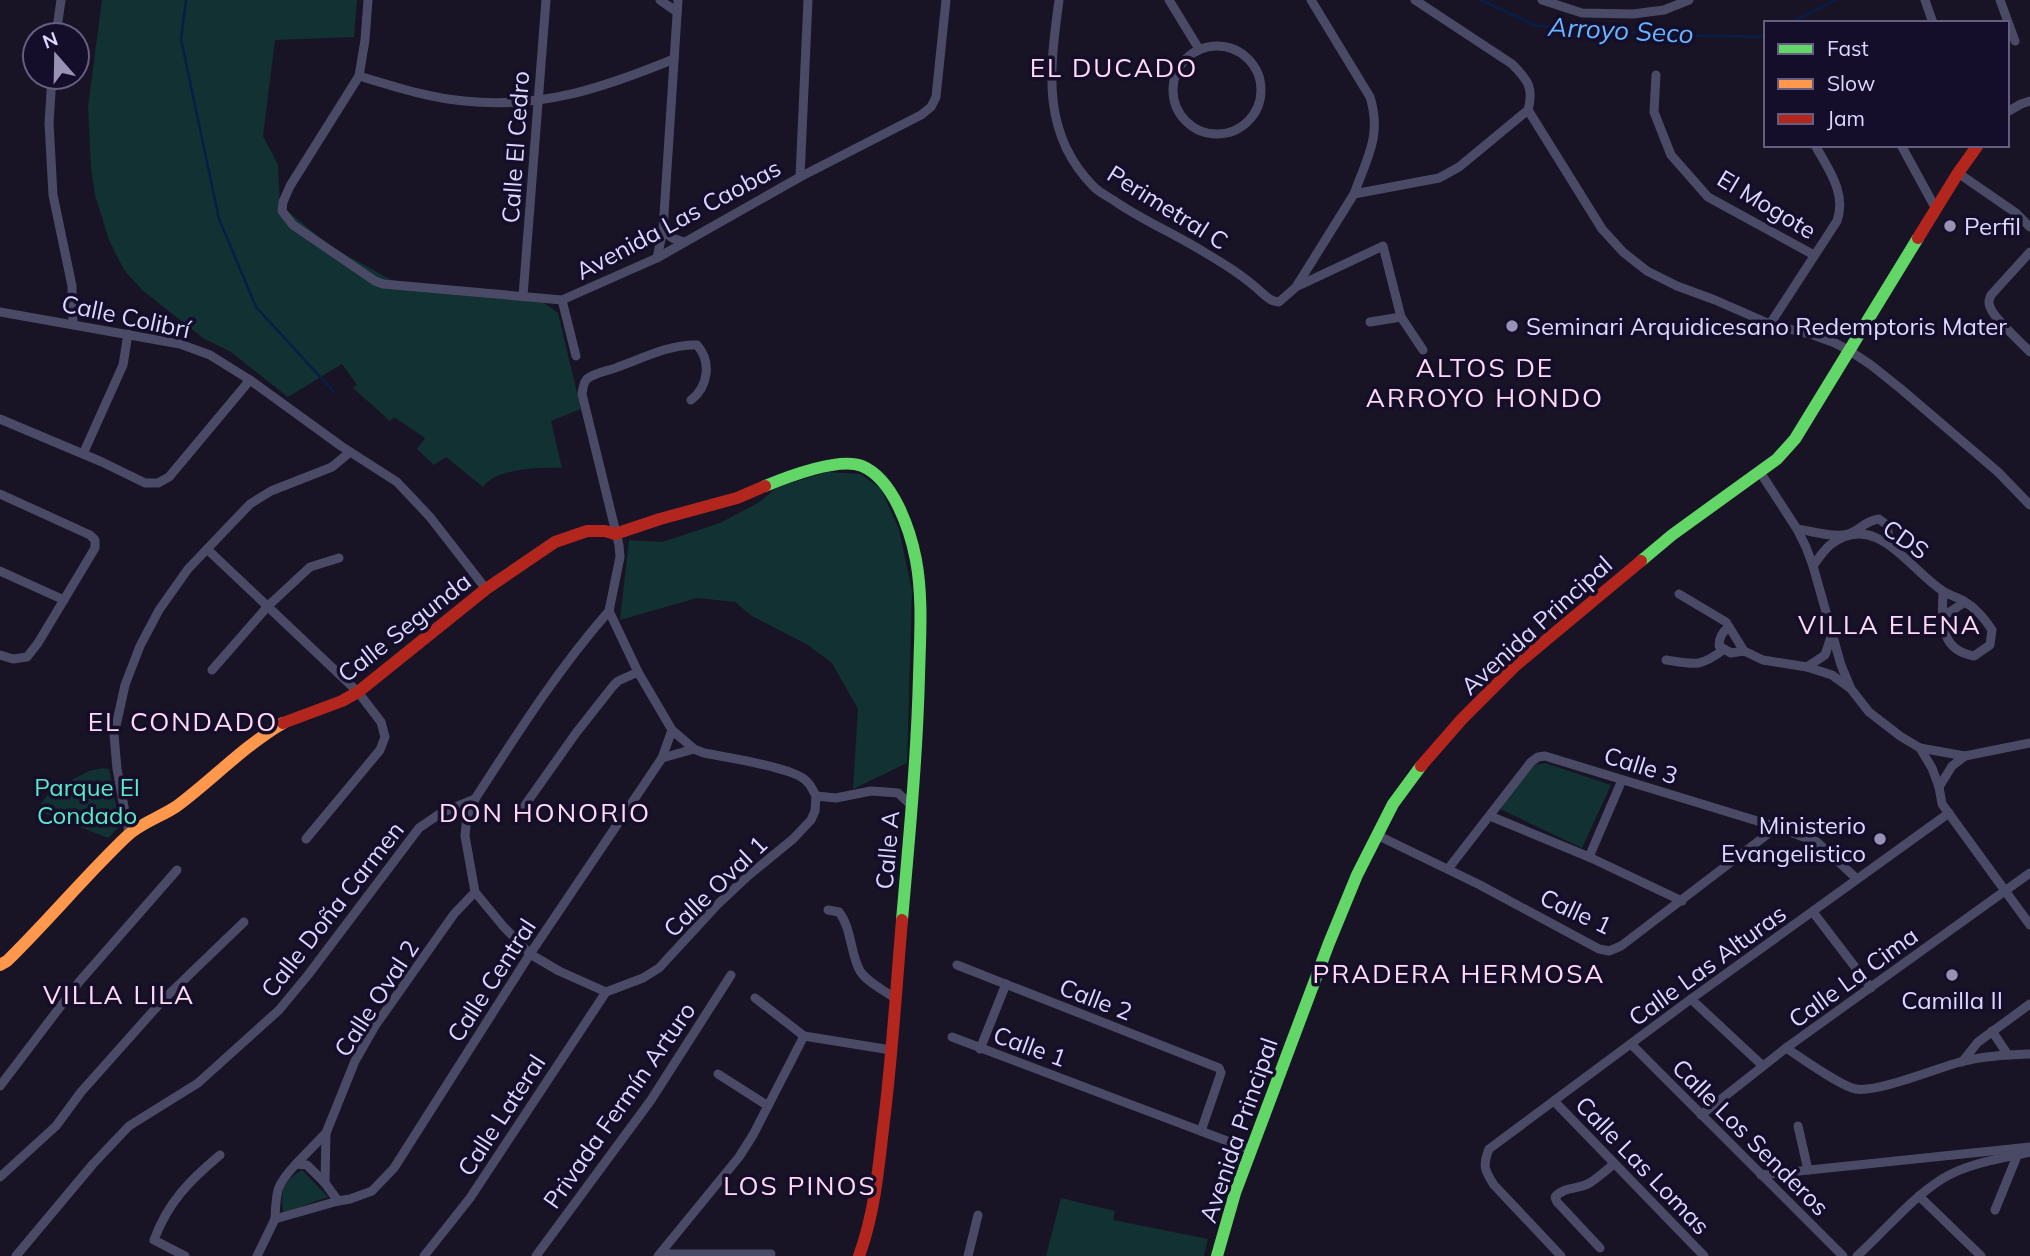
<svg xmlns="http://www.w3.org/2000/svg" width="2030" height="1256" font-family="Mulish,sans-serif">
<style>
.green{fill:#123133}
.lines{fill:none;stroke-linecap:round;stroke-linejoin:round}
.stream{stroke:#081e48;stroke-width:2.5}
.street{stroke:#4b4a66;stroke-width:9}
.fast{stroke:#63d668;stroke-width:12}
.slow{stroke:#ff974d;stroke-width:12}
.jam{stroke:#b3261e;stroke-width:12}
.poi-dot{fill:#9893b3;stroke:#140e2b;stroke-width:2.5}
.labels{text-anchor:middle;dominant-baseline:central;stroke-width:7;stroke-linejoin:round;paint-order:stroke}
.street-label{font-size:24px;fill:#ddd8ff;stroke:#140e2b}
.poi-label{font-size:24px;fill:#ddd8ff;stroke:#140e2b;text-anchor:start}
.park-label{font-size:24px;fill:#59eac8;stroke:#140e2b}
.water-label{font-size:26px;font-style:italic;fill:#66b6ff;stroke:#140e2b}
.neighbourhood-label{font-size:26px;letter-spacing:2px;fill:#ffdaf1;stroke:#140e2b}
</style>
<rect width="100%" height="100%" fill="#181425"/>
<g class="green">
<path d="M 102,0 L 357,0 L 354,37 L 275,40 L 263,136 L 278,165 L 280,205 L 330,246 L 402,286 L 544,303 L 558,313 L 581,409 L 551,421 L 562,468 C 539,467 497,468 483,487 L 446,457 L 434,465 L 417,449 L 425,438 L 394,417 L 390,421 L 353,388 L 357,385 L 342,364 L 288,397 L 231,352 L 203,338 L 142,290 L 124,270 L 109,240 L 95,195 L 91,168 L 88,107 Z"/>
<path d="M 827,472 L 861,474 L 881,489 L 899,529 L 912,591 L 907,763 L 853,789 L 858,709 L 832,663 L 808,645 L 752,616 L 735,602 L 697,598 L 620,620 L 629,540 L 662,542 L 720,523 L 758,503 L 778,487 Z"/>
<path d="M 1545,763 L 1611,785 L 1582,848 L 1500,809 L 1532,766 Z"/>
<path d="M 103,768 L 109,769 L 120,826 L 108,838 L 36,810 L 51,791 L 89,771 Z"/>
<path d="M 302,1170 L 328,1197 L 283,1213 C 281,1189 281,1183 302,1170 Z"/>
<path d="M 1061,1198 L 1115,1211 L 1113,1220 L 1208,1239 L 1204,1256 L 1046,1256 Z"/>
</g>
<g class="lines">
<g class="stream">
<path d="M 186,0 L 181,39 L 219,219 L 256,307 L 334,392"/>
<path d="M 1481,0 L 1537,26 L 1667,35 L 1761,37 L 1766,35"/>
<path d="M 1790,23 L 1835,0"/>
</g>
<g class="street">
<path d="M 368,0 L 365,40 L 359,76 L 290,186 L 283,202 L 282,211 L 293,225 L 375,281 L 383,284 L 562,300 L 657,258 L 800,177 L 921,115 L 931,107 L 936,97 L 946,0"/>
<path d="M 660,0 L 677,12"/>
<path d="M 1059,0 C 1050,68 1040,133 1094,187 C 1100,193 1109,197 1116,202 C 1144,221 1175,234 1204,252 C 1224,264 1244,276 1261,292 C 1267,297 1270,301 1279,302 L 1296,287 L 1354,194 L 1439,178 L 1459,167 L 1528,110"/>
<path d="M 1169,0 L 1199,49"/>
<path d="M 1311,0 L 1370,97 C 1382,135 1367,158 1354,194"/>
<path d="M 1415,0 L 1512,64 C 1528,80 1534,88 1528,110"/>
<path d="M 1542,0 L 1582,13 L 1633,14 L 1664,10 L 1689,0"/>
<path d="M 1925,0 L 1933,23"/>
<path d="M 2000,0 L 2015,41"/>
<path d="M 56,35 L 61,0"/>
<circle cx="1217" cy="90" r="44"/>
<path d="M 1656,75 L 1654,112 L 1671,155 L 1708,197 L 1814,255"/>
<path d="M 359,76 C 393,86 428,98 464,101 C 542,109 603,88 674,59"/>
<path d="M 52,77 L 49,123 L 53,195 L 72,286 L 73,324"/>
<path d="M 1528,110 L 1602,229 L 1623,252 L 1647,271 L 1677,286 L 1715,300 L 1770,324 L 1813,335 L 1835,343 L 1850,351 L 1871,365 L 1901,389 L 1998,472 L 2030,505"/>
<path d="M 2007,112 L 2021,104 L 2030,101"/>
<path d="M 1901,145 L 1936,209"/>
<path d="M 1958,173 L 2016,213 L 2030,227"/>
<path d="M 800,177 L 808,0"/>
<path d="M 663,230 L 672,238 L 684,242"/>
<path d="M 2030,252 L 1991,295 C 1989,301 1988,301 1990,307 C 1994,319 2021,342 2030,352"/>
<path d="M 657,258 L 663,230 L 678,0"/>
<path d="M 1298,286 L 1383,246 L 1401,317 L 1423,350"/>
<path d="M 523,296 L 546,0"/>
<path d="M 562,300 L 576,356"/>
<path d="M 0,312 L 180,344 L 210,355 L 250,380 L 341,446 L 397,482 L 430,517 L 486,589"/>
<path d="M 1370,322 L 1401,317"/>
<path d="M 1770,324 L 1837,221 C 1847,193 1828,169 1815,145"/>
<path d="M 0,419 L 102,462 L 145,483 L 158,483 L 169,477 L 250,380"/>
<path d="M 83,454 L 123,365 L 128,334"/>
<path d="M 1760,472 L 1797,529 L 1806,547 L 1813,566 L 1841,665 L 1851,689 L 1869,712 L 1900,736 L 1920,748 L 1965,756 L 2030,743"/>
<path d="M 0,494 L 90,535 L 95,540 L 95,548 L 38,643 L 27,657 L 13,659 L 0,655"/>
<path d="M 1797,529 C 1812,531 1833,538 1848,534 C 1861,530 1864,521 1879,519 L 1887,525 L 1890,545"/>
<path d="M 207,549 L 358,692 L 381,722 L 385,737 L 380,750 L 306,839"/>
<path d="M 1813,566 C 1818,559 1824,550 1830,545 C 1875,509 1909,569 1943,591 C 1949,595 1956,597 1962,600 C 1976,608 1984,618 1992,630 L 1990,645 L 1974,656 C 1939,650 1942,621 1943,591"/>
<path d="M 0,571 L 64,600"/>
<path d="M 1679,594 L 1726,622 L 1744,651 L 1763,660 L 1807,667 L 1832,675 L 1850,688"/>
<path d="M 609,611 C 558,669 517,734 475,799 L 467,816 L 465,836 L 475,892 L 503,926 L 530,954 L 559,971 L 606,992 L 643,978 L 659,968 L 718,904 L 749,875 L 793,839 L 811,820 L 815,811 L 816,796 L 836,798 L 871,791 L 885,792 L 898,793 L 912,806"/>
<path d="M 609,611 L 620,557 L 619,545 L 582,394 C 583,389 583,383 587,379 C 595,372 609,371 618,367 C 643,358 670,344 697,345 C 712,362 708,387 691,400"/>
<path d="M 609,611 L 638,672 L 672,730 L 694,749 L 704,753 C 725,757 789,767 804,779 C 810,783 813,790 816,796"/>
<path d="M 1942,617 L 1965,602"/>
<path d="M 1729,627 C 1722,632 1719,637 1719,646 L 1731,653 L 1744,651"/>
<path d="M 1666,660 C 1694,664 1699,668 1723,650"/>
<path d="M 1807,667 L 1825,655 L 1831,637"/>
<path d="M 212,670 L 268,606 L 310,567 L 339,558"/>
<path d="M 1920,748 L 1932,768 L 1939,787"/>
<path d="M 1965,756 L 1952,766 L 1939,787 L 1942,804 L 2030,925"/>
<path d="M 662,758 L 694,749"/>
<path d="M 523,808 L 576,733 L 613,686 L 618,681 L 638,672"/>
<path d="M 1490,816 L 1589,857 L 1682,901"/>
<path d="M 129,834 L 117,769 L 114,735 L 125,685 L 140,646 L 159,610 L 188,569 L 250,504 L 271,491 L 332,467 L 350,452"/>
<path d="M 1377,835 L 1480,885 L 1599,949 L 1609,951 L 1621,946 L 1777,827"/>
<path d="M 1589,857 L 1622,780"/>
<path d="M 1448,869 L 1531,762 L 1538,757 L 1545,756 L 1777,827 L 1817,842 L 1857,879"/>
<path d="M 828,910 L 839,912 C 852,929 850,953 860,971 C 867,982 885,991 896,999"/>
<path d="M 1813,912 L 1871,988"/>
<path d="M 957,965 L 1219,1068 L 1221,1073 L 1201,1131"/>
<path d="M 755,998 L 804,1036 L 891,1050"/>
<path d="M 1691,999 L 1763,1066"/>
<path d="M 1992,1031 L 2008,1055"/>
<path d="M 952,1037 L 1251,1150"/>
<path d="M 1631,1044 L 1843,1256"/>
<path d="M 1786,1048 C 1802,1058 1840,1086 1856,1089 C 1876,1093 1938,1068 1960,1062 C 1982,1056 2007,1055 2030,1054"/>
<path d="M 980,1049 L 1006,984"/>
<path d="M 1962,1062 L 1978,1042 L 2030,1004"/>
<path d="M 718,1074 L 768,1106"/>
<path d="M 0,1086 L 79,982 L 177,870"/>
<path d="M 1554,1101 L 1704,1256"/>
<path d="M 1701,1115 L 1786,1048 L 2030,873"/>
<path d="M 1798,1126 L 1808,1170"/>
<path d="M 296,1164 L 326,1133 L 355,1061 L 375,1026 L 454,914 L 475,892"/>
<path d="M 1761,1175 L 2030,1147"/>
<path d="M 0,1177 L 56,1126 L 81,1092 L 163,1000 L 244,922"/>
<path d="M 325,1183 L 326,1133"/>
<path d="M 1919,1196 L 1981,1256"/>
<path d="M 1995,1210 L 2017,1156"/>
<path d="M 275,1219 C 276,1191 276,1185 296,1164 L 307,1165 L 325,1183 L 338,1201"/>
<path d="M 1600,1248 L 1557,1202 L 1555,1197 C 1564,1186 1580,1190 1591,1182 C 1599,1177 1606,1170 1614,1164"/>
<path d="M 660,1254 L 771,1254"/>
<path d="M 16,1256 L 93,1164 L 129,1126 L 198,1083 L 279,1010 L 308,975 L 419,828 L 441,813 L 475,799"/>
<path d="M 185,1256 L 154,1240 C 168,1202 190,1180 220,1155"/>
<path d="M 257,1256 L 275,1219 L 338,1201 L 350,1199 L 372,1191 L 394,1168 L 530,954 L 662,758 L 672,730"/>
<path d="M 424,1256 L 470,1198 L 606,992"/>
<path d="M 536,1256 L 651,1100 L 731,975"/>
<path d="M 658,1256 L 739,1157 L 753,1135 L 804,1036"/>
<path d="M 968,1256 L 978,1215"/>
<path d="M 1561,1256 L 1494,1185 C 1485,1171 1482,1166 1489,1149 L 1691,999 L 1949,813"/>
<path d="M 1857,1256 C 1885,1231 1909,1200 1942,1179 C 1967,1163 2001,1159 2030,1152"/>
</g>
<g class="fast">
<path d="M 765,486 C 787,477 839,457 862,466 C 893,479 910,529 916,560 C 923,598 920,637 919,676 C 917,757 909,839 902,920"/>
<path d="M 1641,561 L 1672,535 L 1777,459 L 1795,439 L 1918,238"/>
<path d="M 1217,1256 L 1235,1193 L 1329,943 L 1357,875 L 1393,804 L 1421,766"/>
</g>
<path class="slow" d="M 0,965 L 7,961 C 48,921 85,876 126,837 C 140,823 161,817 177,806 C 213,779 244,746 283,723"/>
<g class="jam">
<path d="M 1918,238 L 1958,173 L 1978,145"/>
<path d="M 283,723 L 342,701 L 358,692 L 486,589 L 555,542 L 587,531 L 605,531 L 615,534 L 660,519 L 737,498 L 765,486"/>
<path d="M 1421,766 L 1462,719 L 1515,666 L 1641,561"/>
<path d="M 859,1256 C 874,1215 878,1173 883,1129 C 892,1060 896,990 902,920"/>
</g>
</g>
<g class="poi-dot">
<circle cx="1950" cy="226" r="7"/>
<circle cx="1512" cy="326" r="7"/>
<circle cx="1880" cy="839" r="7"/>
<circle cx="1952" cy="975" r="7"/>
</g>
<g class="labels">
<g class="street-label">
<text transform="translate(515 147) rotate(-86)">Calle El Cedro</text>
<text transform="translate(1767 204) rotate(31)">El Mogote</text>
<text transform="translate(1168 207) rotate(32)">Perimetral C</text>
<text transform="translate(678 219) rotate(-28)">Avenida Las Caobas</text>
<text transform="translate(126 316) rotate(12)">Calle Colibrí</text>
<text transform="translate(1906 539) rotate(35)">CDS</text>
<text transform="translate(1536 625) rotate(-42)">Avenida Principal</text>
<text transform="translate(404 627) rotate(-38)">Calle Segunda</text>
<text transform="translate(1641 765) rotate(17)">Calle 3</text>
<text transform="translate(887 850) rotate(-85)">Calle A</text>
<text transform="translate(715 886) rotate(-44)">Calle Oval 1</text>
<text transform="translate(332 909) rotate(-52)">Calle Doña Carmen</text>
<text transform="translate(1576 911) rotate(25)">Calle 1</text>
<text transform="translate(1707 965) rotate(-36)">Calle Las Alturas</text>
<text transform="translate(1853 977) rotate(-36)">Calle La Cima</text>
<text transform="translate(491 980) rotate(-57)">Calle Central</text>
<text transform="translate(376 998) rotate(-57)">Calle Oval 2</text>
<text transform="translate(1096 999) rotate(21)">Calle 2</text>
<text transform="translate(1030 1046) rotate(20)">Calle 1</text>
<text transform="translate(619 1105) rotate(-55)">Privada Fermín Arturo</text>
<text transform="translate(501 1115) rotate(-57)">Calle Lateral</text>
<text transform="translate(1238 1130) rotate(-71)">Avenida Principal</text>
<text transform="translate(1751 1137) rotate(45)">Calle Los Senderos</text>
<text transform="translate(1643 1165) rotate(46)">Calle Las Lomas</text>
</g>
<g class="poi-label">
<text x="1964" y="226">Perfil</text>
<text x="1526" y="326">Seminari Arquidicesano Redemptoris Mater</text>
<text x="1866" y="825" text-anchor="end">Ministerio<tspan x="1866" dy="28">Evangelistico</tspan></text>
<text x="1952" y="1000" text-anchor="middle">Camilla II</text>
</g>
<g class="park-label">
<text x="87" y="787">Parque El<tspan x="87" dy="28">Condado</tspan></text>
</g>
<g class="water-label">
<text transform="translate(1621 30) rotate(3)">Arroyo Seco</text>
</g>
<g class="neighbourhood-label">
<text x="1114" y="67">EL DUCADO</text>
<text x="1485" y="367">ALTOS DE<tspan x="1485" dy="30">ARROYO HONDO</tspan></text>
<text x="1890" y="624">VILLA ELENA</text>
<text x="183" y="721">EL CONDADO</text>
<text x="545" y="812">DON HONORIO</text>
<text x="1459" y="973">PRADERA HERMOSA</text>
<text x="119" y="994">VILLA LILA</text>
<text x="800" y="1185">LOS PINOS</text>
</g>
</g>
<rect x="1764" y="21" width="245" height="126" fill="#140e2b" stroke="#645f80" stroke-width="2"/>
<rect x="1778" y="44" width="35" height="10" fill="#63d668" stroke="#645f80" stroke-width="2"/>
<text x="1827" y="56" font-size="21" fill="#ddd8ff">Fast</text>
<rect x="1778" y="79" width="35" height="10" fill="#ff974d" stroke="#645f80" stroke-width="2"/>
<text x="1827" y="91" font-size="21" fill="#ddd8ff">Slow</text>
<rect x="1778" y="114" width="35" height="10" fill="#b3261e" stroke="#645f80" stroke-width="2"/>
<text x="1827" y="126" font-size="21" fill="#ddd8ff">Jam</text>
<g transform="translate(56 56) rotate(340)"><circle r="33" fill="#140e2b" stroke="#645f80" stroke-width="2"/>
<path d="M0-5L12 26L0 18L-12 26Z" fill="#9893b3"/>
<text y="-10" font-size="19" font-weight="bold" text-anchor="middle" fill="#ddd8ff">N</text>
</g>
</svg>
